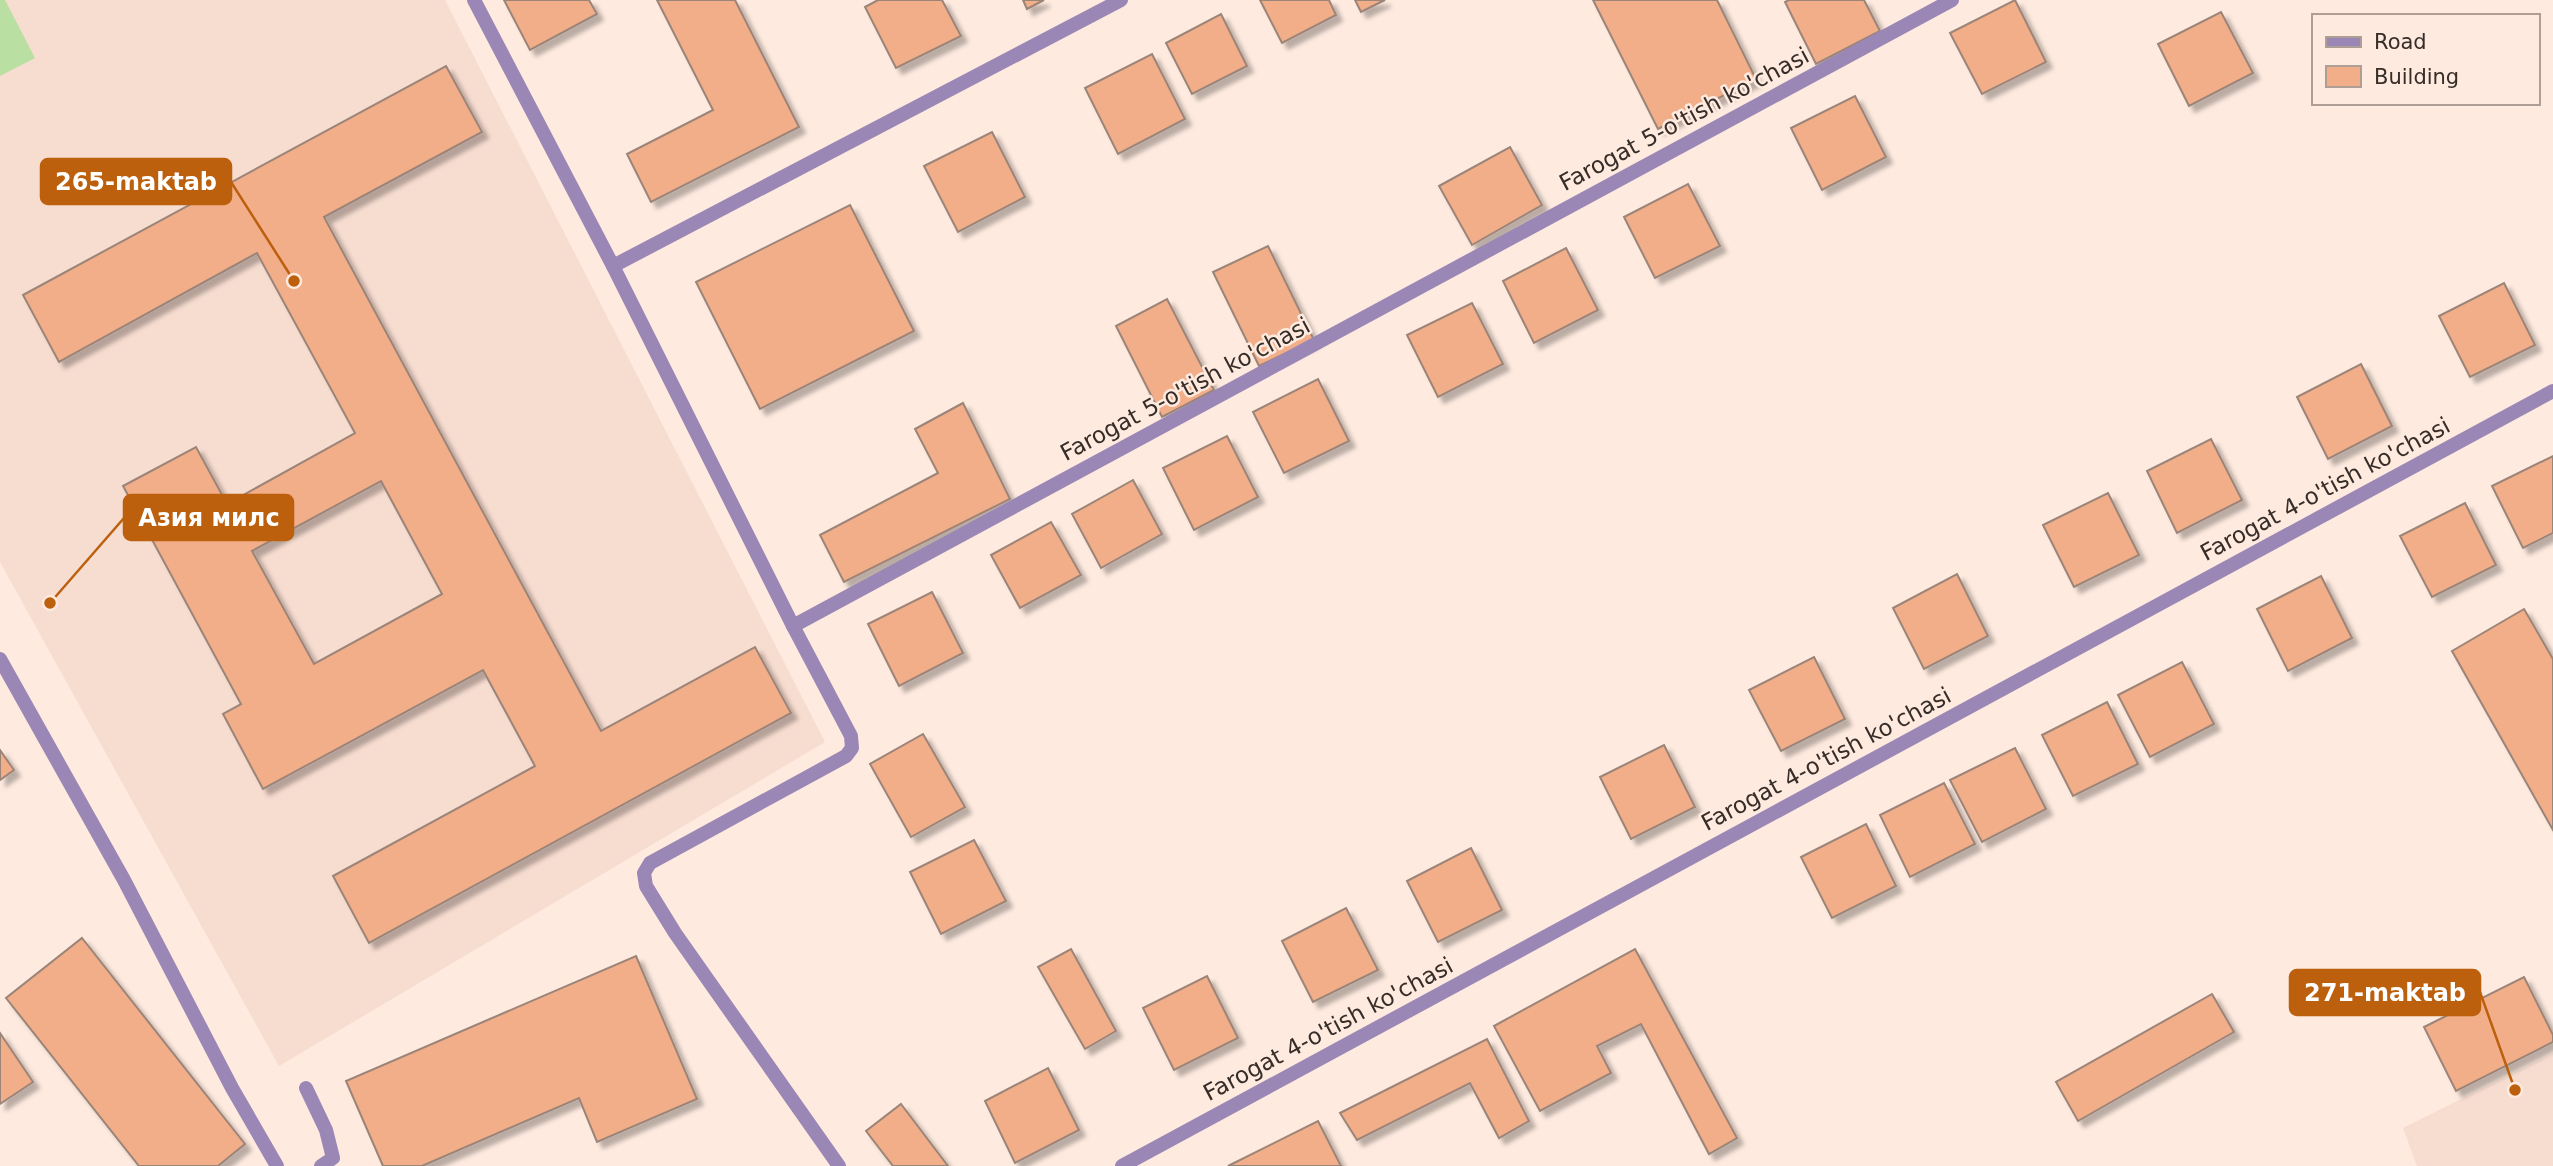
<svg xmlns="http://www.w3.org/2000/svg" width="2553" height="1166" font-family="'DejaVu Sans',sans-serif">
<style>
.built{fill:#f7dcd0}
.green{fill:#badfa2}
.building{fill:#f2ad89;stroke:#9b8478;stroke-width:2;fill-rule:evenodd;filter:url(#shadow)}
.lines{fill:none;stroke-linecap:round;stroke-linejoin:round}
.lane{stroke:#9a87b5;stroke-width:14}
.street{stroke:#9a87b5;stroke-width:14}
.labels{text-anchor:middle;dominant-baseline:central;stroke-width:5;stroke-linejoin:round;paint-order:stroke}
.street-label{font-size:23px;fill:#372d28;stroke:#feeadf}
.leader{fill:none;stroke:#bc600d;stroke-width:2.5}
.callout-dot{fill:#bc600d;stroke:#feeadf;stroke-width:2.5}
.callout{fill:#bc600d;stroke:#bc600d;stroke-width:2.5}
.callout-label{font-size:24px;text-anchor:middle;font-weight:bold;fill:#fff}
</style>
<defs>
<filter id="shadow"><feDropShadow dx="6" dy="6" stdDeviation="2" flood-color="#0004"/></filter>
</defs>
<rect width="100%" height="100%" fill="#feeadf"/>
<g class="built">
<path d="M 0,0 L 445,0 L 825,742 L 279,1066 L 0,562 Z"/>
<path d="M 2553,1053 L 2553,1166 L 2417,1166 L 2403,1128 Z"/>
</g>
<path class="green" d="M 0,0 L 5,0 L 35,58 L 0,76 Z"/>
<g class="building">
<path d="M 504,0 L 589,0 L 597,14 L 530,50 Z"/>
<path d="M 657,0 L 735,0 L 799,127 L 651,202 L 627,154 L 713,110 Z"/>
<path d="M 878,0 L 942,0 L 961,36 L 896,68 L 865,7 Z"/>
<path d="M 1023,0 L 1044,0 L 1027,9 Z"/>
<path d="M 1260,0 L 1329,0 L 1336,15 L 1282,43 Z"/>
<path d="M 1355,0 L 1385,0 L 1361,12 Z"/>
<path d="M 1593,0 L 1717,0 L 1756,79 L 1658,129 Z"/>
<path d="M 1789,0 L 1864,0 L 1880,31 L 1816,64 L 1785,2 Z"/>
<path d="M 2015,0 L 2046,62 L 1982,94 L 1950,33 Z"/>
<path d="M 2221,12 L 2253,73 L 2189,106 L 2158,44 Z"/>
<path d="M 1221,14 L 1247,66 L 1192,94 L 1166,43 Z"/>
<path d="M 1152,54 L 1185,119 L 1118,154 L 1085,88 Z"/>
<path d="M 446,66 L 482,132 L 324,217 L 601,731 L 755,647 L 791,713 L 369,943 L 333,876 L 535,766 L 483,670 L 263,789 L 223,714 L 241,704 L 123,486 L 196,447 L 227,504 L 355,433 L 257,253 L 59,362 L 23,295 ZM 381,481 L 442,594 L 314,664 L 252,551 Z"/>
<path d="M 1855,96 L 1886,157 L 1822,190 L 1791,128 Z"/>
<path d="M 992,132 L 1025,197 L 958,232 L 924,166 Z"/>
<path d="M 1510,147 L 1542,205 L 1472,245 L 1439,186 Z"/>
<path d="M 1688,184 L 1720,246 L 1655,278 L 1624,217 Z"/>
<path d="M 850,205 L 914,331 L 760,409 L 696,282 Z"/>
<path d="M 1268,246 L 1314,340 L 1259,366 L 1213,272 Z"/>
<path d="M 1566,248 L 1598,310 L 1534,343 L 1503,281 Z"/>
<path d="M 2504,283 L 2535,345 L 2470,377 L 2439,316 Z"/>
<path d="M 1167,299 L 1214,390 L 1162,417 L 1116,326 Z"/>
<path d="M 1472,303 L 1503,364 L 1438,397 L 1407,335 Z"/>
<path d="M 2361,364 L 2392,426 L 2328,459 L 2297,397 Z"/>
<path d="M 1318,379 L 1349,441 L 1284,473 L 1253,412 Z"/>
<path d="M 963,403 L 1010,499 L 844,582 L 820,535 L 938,473 L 915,429 Z"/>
<path d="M 1227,436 L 1258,497 L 1194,530 L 1163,468 Z"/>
<path d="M 2211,439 L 2242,500 L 2177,533 L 2147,471 Z"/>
<path d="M 2553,456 L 2553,533 L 2523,548 L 2492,486 Z"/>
<path d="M 1133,480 L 1162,534 L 1101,568 L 1072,514 Z"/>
<path d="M 2108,493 L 2139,555 L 2074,587 L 2043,525 Z"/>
<path d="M 2465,503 L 2496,565 L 2432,597 L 2400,536 Z"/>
<path d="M 1051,522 L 1081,575 L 1020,608 L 991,555 Z"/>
<path d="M 1957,574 L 1988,636 L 1924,669 L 1893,608 Z"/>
<path d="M 2321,576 L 2352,638 L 2288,671 L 2257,609 Z"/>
<path d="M 932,592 L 963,653 L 899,686 L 868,624 Z"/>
<path d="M 2524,609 L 2553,659 L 2553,830 L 2452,651 Z"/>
<path d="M 1814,657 L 1845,719 L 1781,751 L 1749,690 Z"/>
<path d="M 2182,662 L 2214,724 L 2150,757 L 2118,695 Z"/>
<path d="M 2107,702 L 2138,764 L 2073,796 L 2042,735 Z"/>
<path d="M 923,734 L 965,807 L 911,837 L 870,764 Z"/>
<path d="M 1664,745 L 1695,807 L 1631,839 L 1600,777 Z"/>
<path d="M 2015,748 L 2046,809 L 1982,842 L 1950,780 Z"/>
<path d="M 0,750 L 14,770 L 0,780 Z"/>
<path d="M 1944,783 L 1975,844 L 1910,877 L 1880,815 Z"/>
<path d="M 1866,824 L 1896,886 L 1832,918 L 1801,857 Z"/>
<path d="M 974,840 L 1006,901 L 941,934 L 910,872 Z"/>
<path d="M 1471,848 L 1502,910 L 1438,942 L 1407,881 Z"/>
<path d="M 1346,908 L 1378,970 L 1313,1002 L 1282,941 Z"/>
<path d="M 82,938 L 245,1144 L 218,1166 L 139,1166 L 6,998 Z"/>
<path d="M 1071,949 L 1116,1031 L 1085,1049 L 1038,967 Z"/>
<path d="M 1635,949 L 1737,1138 L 1709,1154 L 1641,1024 L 1597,1046 L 1611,1073 L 1540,1111 L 1494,1026 Z"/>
<path d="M 636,956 L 697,1099 L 597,1142 L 579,1098 L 422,1166 L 383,1166 L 346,1081 Z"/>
<path d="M 1207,976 L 1238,1038 L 1174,1070 L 1143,1008 Z"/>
<path d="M 2524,977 L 2553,1035 L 2553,1042 L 2456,1091 L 2424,1027 Z"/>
<path d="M 2212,994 L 2234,1032 L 2078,1121 L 2056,1082 Z"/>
<path d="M 0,1033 L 33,1082 L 0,1104 Z"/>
<path d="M 1487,1039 L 1529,1121 L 1499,1138 L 1470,1083 L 1357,1140 L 1340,1113 Z"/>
<path d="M 1048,1068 L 1079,1130 L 1015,1163 L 985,1101 Z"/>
<path d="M 901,1104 L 948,1166 L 893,1166 L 866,1131 Z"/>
<path d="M 1318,1121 L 1341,1166 L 1228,1166 Z"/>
</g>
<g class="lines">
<path class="lane" d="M 306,1088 L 326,1130 L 333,1158 L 321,1166"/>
<g class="street">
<path d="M 474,0 L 613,266 L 793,626 L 1952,0"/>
<path d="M 613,266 L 1121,0"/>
<path d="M 793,626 L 851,736 L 852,748 L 846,756 L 650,863 L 644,873 L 646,886 L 675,933 L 839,1166"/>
<path d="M 0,659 L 124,880 L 232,1088 L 277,1166"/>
<path d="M 1122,1166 L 2553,391"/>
</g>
</g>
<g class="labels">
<g class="street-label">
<text transform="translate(1684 119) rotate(-28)">Farogat 5-o'tish ko'chasi</text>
<text transform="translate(1185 389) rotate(-28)">Farogat 5-o'tish ko'chasi</text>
<text transform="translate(2325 489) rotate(-28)">Farogat 4-o'tish ko'chasi</text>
<text transform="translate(1826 759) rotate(-28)">Farogat 4-o'tish ko'chasi</text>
<text transform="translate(1328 1029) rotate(-28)">Farogat 4-o'tish ko'chasi</text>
</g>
</g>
<path class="leader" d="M294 281L231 182M50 603L124 518M2515 1090L2480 992"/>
<g class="callout-dot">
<circle cx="294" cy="281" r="7"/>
<circle cx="50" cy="603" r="7"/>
<circle cx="2515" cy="1090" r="7"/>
</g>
<g class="callout">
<rect x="41" y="159" width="190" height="45" rx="7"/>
<rect x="124" y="495" width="169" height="45" rx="7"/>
<rect x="2290" y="970" width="190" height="45" rx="7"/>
</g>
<g class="callout-label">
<text x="136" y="190">265-maktab</text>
<text x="209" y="526">Азия милс</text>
<text x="2385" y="1001">271-maktab</text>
</g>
<rect x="2312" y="14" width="228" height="91" fill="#feeadf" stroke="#ae9e96" stroke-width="2"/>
<rect x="2326" y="37" width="35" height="10" fill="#9a87b5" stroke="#ae9e96" stroke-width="2"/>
<text x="2374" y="49" font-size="21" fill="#372d28">Road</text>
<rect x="2326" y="66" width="35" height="21" fill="#f2ad89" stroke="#ae9e96" stroke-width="2"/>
<text x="2374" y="84" font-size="21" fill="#372d28">Building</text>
</svg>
